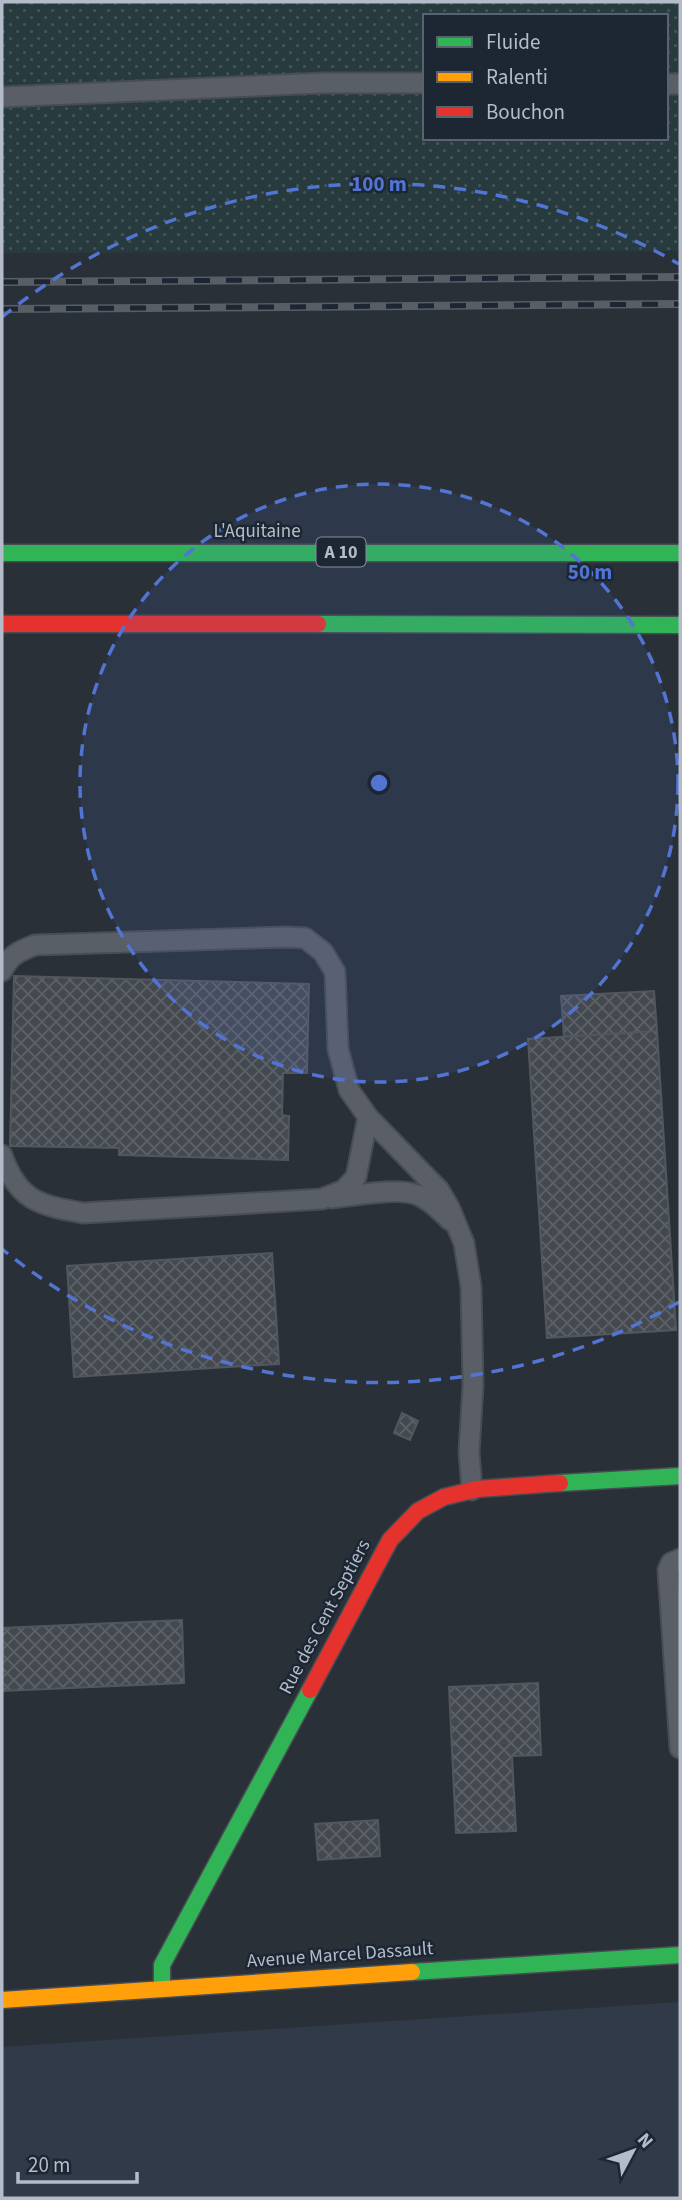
<svg xmlns="http://www.w3.org/2000/svg" width="682" height="2200" font-family="'Source Sans 3',sans-serif">
<style>
.airport{fill:#313a48}
.grass{fill:url(#grass-dots);fill-rule:evenodd}
.building{fill:url(#building-cross-hatch);stroke:#52575f;stroke-width:2}
.lines{fill:none;stroke-linecap:round;stroke-linejoin:round}
.lane-casing{stroke:#484c53;stroke-width:23}
.fast-casing{stroke:#484c53;stroke-width:19}
.slow-casing{stroke:#484c53;stroke-width:19}
.jam-casing{stroke:#484c53;stroke-width:19}
.lane{stroke:#5a5e66;stroke-width:19}
.fast{stroke:#30b455;stroke-width:16}
.slow{stroke:#ff9f0a;stroke-width:16}
.jam{stroke:#e5322d;stroke-width:16}
.rail-casing{stroke:#595d64;stroke-width:8}
.rail{stroke:#1d2633;stroke-width:5;stroke-dasharray:16;stroke-linecap:butt}
.ring{fill:none;stroke:#5274d3;stroke-width:3.5;stroke-dasharray:12 9}
.labels{text-anchor:middle;dominant-baseline:central;stroke-width:5;stroke-linejoin:round;paint-order:stroke}
.shield{fill:#1d2633;stroke:#878f9c;stroke-width:2}
.shield-label{font-size:18px;font-weight:bold;fill:#b4bcc9}
.street-label{font-size:19px;fill:#b4bcc9;stroke:#1d2633}
.centre{fill:#5274d3;stroke:#1d2633;stroke-width:3.5}
.ring-label{font-size:21px;text-anchor:middle;font-weight:bold;fill:#5274d3;stroke:#1d2633;stroke-width:5;stroke-linejoin:round;paint-order:stroke}
</style>
<defs>
<pattern id="grass-dots" width="8" height="8" patternUnits="userSpaceOnUse" patternTransform="scale(1.75)"><rect width="8" height="8" fill="#273a3e"/><path d="M2 2h.1M6 6h.1" fill="none" stroke="#445559" stroke-width="1.8" stroke-linecap="round"/></pattern>
<pattern id="building-cross-hatch" width="8" height="8" patternUnits="userSpaceOnUse" patternTransform="scale(1.75)"><rect width="8" height="8" fill="#444950"/><path d="M0 0l8 8M0 8l8-8" fill="none" stroke="#5d6168"/></pattern>
</defs>
<rect width="100%" height="100%" fill="#2a3038"/>
<path class="airport" d="M 680,2002 L 680,2198 L 2,2198 L 2,2047 Z"/>
<path class="grass" d="M 2,2 L 680,2 L 680,251 L 2,253 ZM 425,16 L 666,16 L 666,138 L 425,138 Z"/>
<g class="building">
<path d="M 14,976 L 309,984 L 307,1073 L 283,1073 L 282,1115 L 289,1116 L 288,1160 L 119,1155 L 119,1148 L 10,1146 Z"/>
<path d="M 654,991 L 657,1031 L 564,1037 L 561,996 Z"/>
<path d="M 657,1031 L 676,1330 L 547,1338 L 528,1039 Z"/>
<path d="M 272,1253 L 278,1346 L 260,1365 L 74,1377 L 67,1266 Z"/>
<path d="M 278,1346 L 279,1364 L 260,1365 Z"/>
<path d="M 402,1413 L 418,1421 L 410,1440 L 394,1433 Z"/>
<path d="M 182,1620 L 184,1683 L 2,1691 L 2,1628 Z"/>
<path d="M 538,1683 L 541,1755 L 512,1756 L 516,1831 L 456,1833 L 449,1687 Z"/>
<path d="M 378,1820 L 380,1856 L 318,1860 L 315,1824 Z"/>
</g>
<g class="lines">
<defs>
<g id="lane">
<path d="M 666,84 L 680,84"/>
<path d="M 2,97 L 323,83 L 425,83"/>
<path d="M 2,971 C 10,955 19,951 35,945 L 287,937 L 305,938 L 323,952 L 335,972 L 338,1049 L 349,1090 L 368,1117 L 439,1190 L 449,1207 L 464,1243 L 471,1287 L 473,1385 L 469,1452 L 472,1490"/>
<path d="M 2,1155 C 18,1201 39,1205 83,1213 L 322,1199 L 344,1190 L 356,1177 L 368,1117"/>
<path d="M 332,1198 C 355,1196 399,1186 420,1196 C 431,1201 441,1211 450,1220"/>
<path d="M 680,1559 L 671,1563 L 668,1570 L 680,1748"/>
</g>
<g id="fast">
<path d="M 2,553 L 680,553"/>
<path d="M 318,624 L 680,625"/>
<path d="M 560,1483 L 680,1476"/>
<path d="M 412,1972 L 680,1955"/>
<path d="M 162,1988 L 162,1965 L 310,1690"/>
</g>
<path id="slow" d="M 2,2000 L 412,1972"/>
<g id="jam">
<path d="M 2,624 L 318,624"/>
<path d="M 310,1690 L 390,1540 L 418,1511 L 444,1497 L 477,1489 L 560,1483"/>
</g>
</defs>
<use href="#lane" class="lane-casing"/>
<use href="#fast" class="fast-casing"/>
<use href="#slow" class="slow-casing"/>
<use href="#jam" class="jam-casing"/>
<use href="#lane" class="lane"/>
<use href="#fast" class="fast"/>
<use href="#slow" class="slow"/>
<use href="#jam" class="jam"/>
<defs>
<g id="rail">
<path d="M 2,282 L 680,277"/>
<path d="M 2,309 L 680,304"/>
</g>
</defs>
<use href="#rail" class="rail-casing"/>
<use href="#rail" class="rail"/>
</g>
<circle cx="379" cy="783" r="299" fill="#5274d3" fill-opacity=".12"/>
<g class="ring">
<circle cx="379" cy="783" r="299"/>
<path d="M679 1302A599 599 0 0 1 2 1249M2 317A599 599 0 0 1 679 264"/>
</g>
<g class="labels">
<rect class="shield" x="316.5" y="537.5" width="49" height="29" rx="5"/>
<g class="shield-label">
<text x="341" y="552">A 10</text>
</g>
<g class="street-label">
<text x="257" y="531">L'Aquitaine</text>
<text transform="translate(325 1617) rotate(-62)">Rue des Cent Septiers</text>
<text transform="translate(340 1955) rotate(-4)">Avenue Marcel Dassault</text>
</g>
</g>
<circle cx="379" cy="783" r="10" class="centre"/>
<g class="ring-label">
<text x="379" y="191">100 m</text>
<text x="590" y="579">50 m</text>
</g>
<rect width="682" height="2200" fill="none" stroke="#b4bcc9" stroke-width="7"/>
<rect x="423" y="14" width="245" height="126" fill="#1d2633" stroke="#59626f" stroke-width="2"/>
<rect x="437" y="37" width="35" height="10" fill="#30b455" stroke="#59626f" stroke-width="2"/>
<text x="486" y="49" font-size="21" fill="#b4bcc9">Fluide</text>
<rect x="437" y="72" width="35" height="10" fill="#ff9f0a" stroke="#59626f" stroke-width="2"/>
<text x="486" y="84" font-size="21" fill="#b4bcc9">Ralenti</text>
<rect x="437" y="107" width="35" height="10" fill="#e5322d" stroke="#59626f" stroke-width="2"/>
<text x="486" y="119" font-size="21" fill="#b4bcc9">Bouchon</text>
<g transform="translate(633 2151) rotate(49)" stroke="#1d2633" stroke-width="5" paint-order="stroke">
<path d="M0-5L12 26L0 18L-12 26Z" fill="#b4bcc9"/>
<text y="-10" font-size="19" font-weight="bold" text-anchor="middle" fill="#b4bcc9">N</text>
</g>
<path d="M18 2172v10h119v-10" fill="none" stroke="#b4bcc9" stroke-width="3.5"/>
<text x="28" y="2172" font-size="21" fill="#b4bcc9" stroke="#1d2633" stroke-width="5" paint-order="stroke">20 m</text>
</svg>
